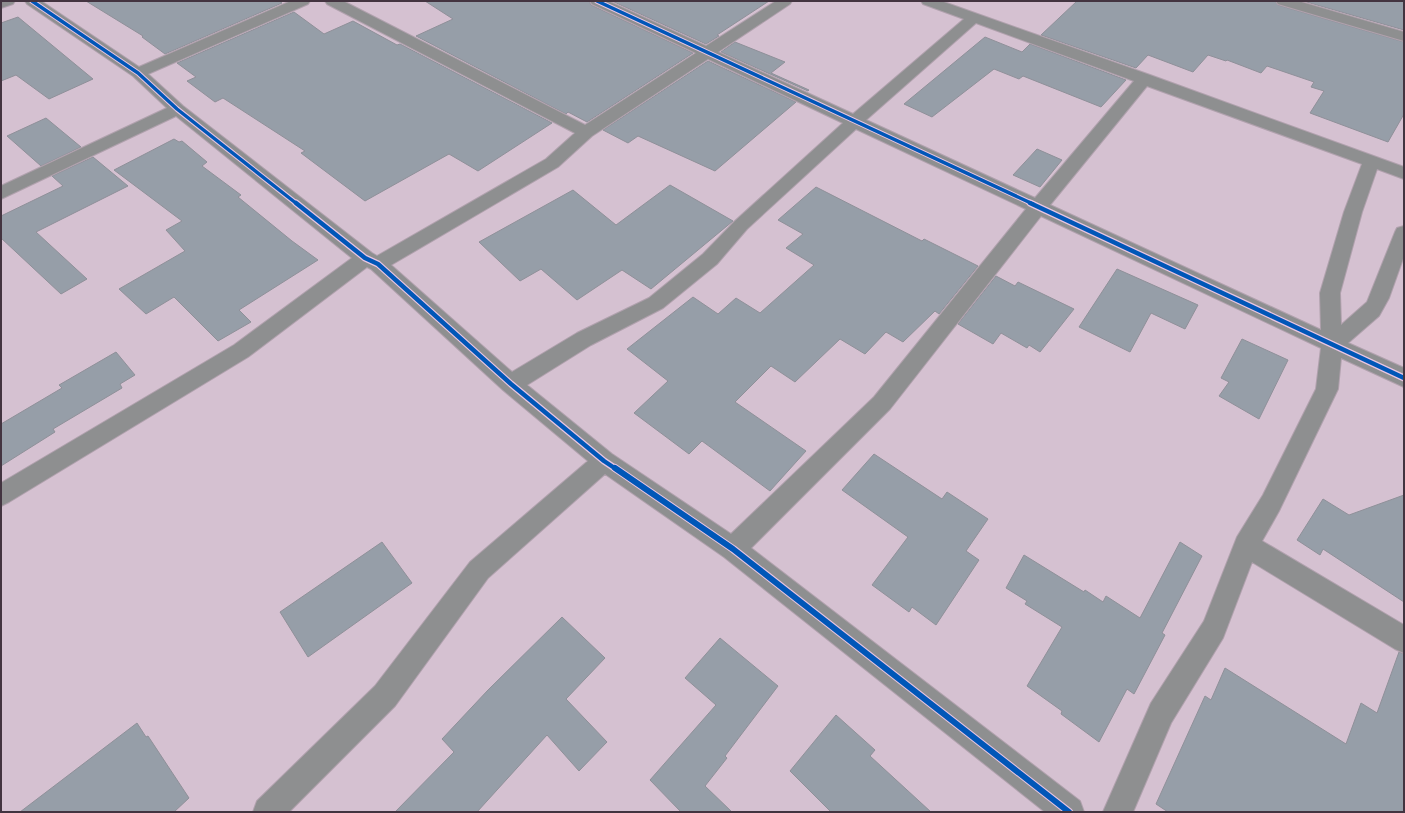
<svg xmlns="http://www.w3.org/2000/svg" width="1405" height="813" font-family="Figtree,sans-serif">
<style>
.building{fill:#969ea8;stroke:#8f9099}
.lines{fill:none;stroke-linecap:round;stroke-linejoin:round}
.street-casing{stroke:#b0a1ad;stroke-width:2}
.secondary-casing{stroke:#b0a1ad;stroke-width:2}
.street{fill:#8e8f90;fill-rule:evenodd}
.secondary{fill:#8e8e8f;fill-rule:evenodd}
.cycleway-far2-casing{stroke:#eac6e3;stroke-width:5.5}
.cycleway-far1-casing{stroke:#eac6e3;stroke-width:7}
.cycleway-casing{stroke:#eac6e3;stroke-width:8}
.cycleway-far2{stroke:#0057b8;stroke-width:3.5}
.cycleway-far1{stroke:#0057b8;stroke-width:4.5}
.cycleway{stroke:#0057b8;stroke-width:6}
</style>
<rect width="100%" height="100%" fill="#d5c1d1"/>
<g class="building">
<path d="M 86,1 L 279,1 L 282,3 L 165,54 L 142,37 L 143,36 Z"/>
<path d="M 425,1 L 589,1 L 591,5 L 693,53 L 587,122 L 568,112 L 566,114 L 416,36 L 453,19 Z"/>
<path d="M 612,1 L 769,1 L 717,35 L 719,36 L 706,44 Z"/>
<path d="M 1077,1 L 1275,1 L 1278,5 L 1404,42 L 1404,114 L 1388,142 L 1310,113 L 1324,91 L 1311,87 L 1314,82 L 1267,66 L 1261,73 L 1227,60 L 1226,61 L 1208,55 L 1193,72 L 1148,55 L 1136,68 L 1041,35 Z"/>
<path d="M 1303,1 L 1404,1 L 1404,30 Z"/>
<path d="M 294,12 L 324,34 L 353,21 L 397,45 L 400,44 L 552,123 L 478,171 L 449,154 L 365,201 L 301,153 L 305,151 L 223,98 L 215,102 L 187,81 L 196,77 L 177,63 Z"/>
<path d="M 18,17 L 93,79 L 49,99 L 16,75 L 1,81 L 1,23 Z"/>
<path d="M 985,37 L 1022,52 L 1030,44 L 1126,80 L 1101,107 L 1023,76 L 1019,79 L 994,69 L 932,117 L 904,104 Z"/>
<path d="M 735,42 L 785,62 L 771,73 L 809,90 L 808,91 L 721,52 Z"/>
<path d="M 708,61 L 796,102 L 715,171 L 638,136 L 628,143 L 603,130 Z"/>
<path d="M 46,118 L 81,147 L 41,166 L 7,136 Z"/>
<path d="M 174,139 L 179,142 L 182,141 L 207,162 L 202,166 L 241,195 L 238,197 L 292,241 L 318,260 L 239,310 L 251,322 L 218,341 L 174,297 L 146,314 L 119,289 L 185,251 L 166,230 L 182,221 L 114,170 Z"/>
<path d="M 1037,149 L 1062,160 L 1040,187 L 1013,175 Z"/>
<path d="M 93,157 L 128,186 L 36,232 L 87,279 L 61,294 L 1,238 L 1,216 L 63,186 L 52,176 Z"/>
<path d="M 670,185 L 733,221 L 651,289 L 622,270 L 577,300 L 541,269 L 520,281 L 479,242 L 573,190 L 616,225 Z"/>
<path d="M 816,187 L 922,241 L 924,239 L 978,266 L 939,314 L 935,311 L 903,342 L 886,332 L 865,354 L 840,339 L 795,382 L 771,366 L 735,402 L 806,451 L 770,491 L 702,441 L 689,454 L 634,413 L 668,381 L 627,349 L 693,297 L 718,314 L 736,298 L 760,313 L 814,265 L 786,248 L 803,234 L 778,220 Z"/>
<path d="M 1117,269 L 1198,305 L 1185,329 L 1151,313 L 1130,352 L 1079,327 Z"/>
<path d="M 996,276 L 1015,286 L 1018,282 L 1074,309 L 1040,352 L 1029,345 L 1027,348 L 1001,333 L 993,344 L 958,324 Z"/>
<path d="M 1242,339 L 1288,360 L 1259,419 L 1219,396 L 1229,382 L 1221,378 Z"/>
<path d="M 116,352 L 135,375 L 120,384 L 122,388 L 53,429 L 55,432 L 1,466 L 1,424 L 62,388 L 59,385 Z"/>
<path d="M 874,454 L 942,499 L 947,492 L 988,519 L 966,551 L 979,560 L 936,625 L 912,607 L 909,612 L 872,585 L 908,537 L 842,490 Z"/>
<path d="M 1404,495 L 1404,602 L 1323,549 L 1320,555 L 1297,540 L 1323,499 L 1349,515 Z"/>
<path d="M 382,542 L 412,583 L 308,657 L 280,612 Z"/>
<path d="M 1180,542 L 1202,556 L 1162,633 L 1165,635 L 1134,694 L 1127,689 L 1099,742 L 1061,714 L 1062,711 L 1027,686 L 1062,627 L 1025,604 L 1027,601 L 1006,588 L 1024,555 L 1084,592 L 1085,590 L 1103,602 L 1106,596 L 1140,618 Z"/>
<path d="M 562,617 L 605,658 L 566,699 L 607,742 L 579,771 L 547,735 L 477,812 L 395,812 L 454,752 L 442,739 L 488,690 Z"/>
<path d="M 720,638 L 778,686 L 725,756 L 727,758 L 705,786 L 732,812 L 681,812 L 650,780 L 716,705 L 685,678 Z"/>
<path d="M 1399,652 L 1404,654 L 1404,812 L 1168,812 L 1156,804 L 1205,696 L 1211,700 L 1225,668 L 1346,744 L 1361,703 L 1377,713 Z"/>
<path d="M 836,715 L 875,750 L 870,756 L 931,812 L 831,812 L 790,771 Z"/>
<path d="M 137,723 L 146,737 L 148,736 L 189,798 L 174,812 L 20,812 Z"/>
</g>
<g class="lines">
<defs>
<g id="street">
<path d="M 25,1 L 41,1 L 139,67 L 291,1 L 310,1 L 308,4 L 148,74 L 183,106 L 372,253 L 377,256 L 546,159 L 575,133 L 327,4 L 325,1 L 343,1 L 585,125 L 696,53 L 592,4 L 590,1 L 608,1 L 706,46 L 776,1 L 792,1 L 790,4 L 718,52 L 853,114 L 964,19 L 923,4 L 921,1 L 941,1 L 1150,75 L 1404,167 L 1404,179 L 1377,169 L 1362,212 L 1340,293 L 1341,325 L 1367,302 L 1395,232 L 1397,228 L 1404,226 L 1404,256 L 1389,298 L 1379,316 L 1348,343 L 1404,368 L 1404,387 L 1341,358 L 1338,389 L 1279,511 L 1262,541 L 1404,625 L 1404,653 L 1395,649 L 1252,562 L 1223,638 L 1171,723 L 1133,812 L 1103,812 L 1151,703 L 1204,621 L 1237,537 L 1263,495 L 1316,389 L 1321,348 L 1041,216 L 890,409 L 751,548 L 1080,801 L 1084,812 L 1045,812 L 724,557 L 605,474 L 488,578 L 395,706 L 289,812 L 253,812 L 257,801 L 375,686 L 470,562 L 588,461 L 503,390 L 371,269 L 367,267 L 248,357 L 9,502 L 1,506 L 1,483 L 234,345 L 352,258 L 176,116 L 1,199 L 1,186 L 167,108 L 133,76 L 27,4 ZM 976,23 L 1134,81 L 1035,198 L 866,120 ZM 708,59 L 843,123 L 735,221 L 703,254 L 649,298 L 577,333 L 512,372 L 391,265 L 558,167 L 592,136 ZM 1147,86 L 1362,164 L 1344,212 L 1320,293 L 1321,330 L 1050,205 ZM 856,129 L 1026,209 L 874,397 L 731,534 L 612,454 L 527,385 L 591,345 L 663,308 L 717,264 L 747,229 Z"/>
<path d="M 1276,1 L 1298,1 L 1404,32 L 1404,41 L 1278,4 Z"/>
</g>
<path id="secondary" d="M 1,1 L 15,1 L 13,4 L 1,8 Z"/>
</defs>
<use href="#street" class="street-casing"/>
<use href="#secondary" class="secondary-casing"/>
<use href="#street" class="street"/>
<use href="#secondary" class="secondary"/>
<defs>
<g id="cycleway-far2">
<path d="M 32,1 L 138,73 L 177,109 L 297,204"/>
<path d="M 597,1 L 1033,204"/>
</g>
<g id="cycleway-far1">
<path d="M 296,203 L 365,258 L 378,264 L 511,384 L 604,461 L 616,469"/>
<path d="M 1030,203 L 1404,378"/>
</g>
<path id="cycleway" d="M 615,468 L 733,549 L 1069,812"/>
</defs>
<use href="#cycleway-far2" class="cycleway-far2-casing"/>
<use href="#cycleway-far1" class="cycleway-far1-casing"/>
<use href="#cycleway" class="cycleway-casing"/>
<use href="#cycleway-far2" class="cycleway-far2"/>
<use href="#cycleway-far1" class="cycleway-far1"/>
<use href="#cycleway" class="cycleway"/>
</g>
<rect width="1405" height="813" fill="none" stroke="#433440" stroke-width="4"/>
</svg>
